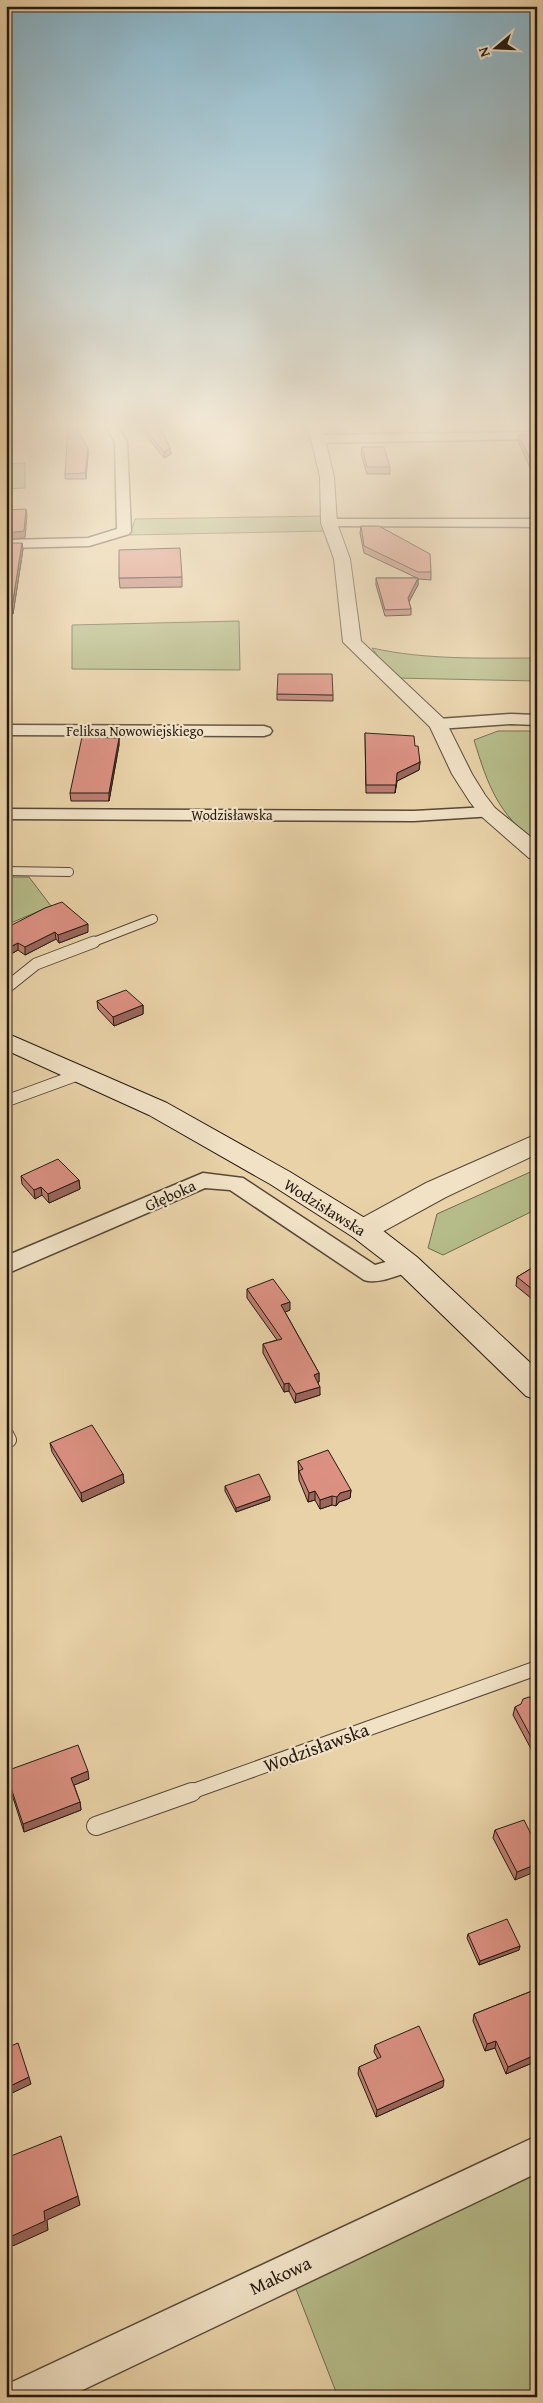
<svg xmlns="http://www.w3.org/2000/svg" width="543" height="2403" font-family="'Gentium Book Plus',serif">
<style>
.green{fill:#b5bc89;stroke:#6d6b4e}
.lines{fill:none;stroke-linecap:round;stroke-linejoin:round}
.service-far3-casing{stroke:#564838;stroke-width:10}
.service-far2-casing{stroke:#564838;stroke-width:13}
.service-far1-casing{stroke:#564838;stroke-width:16}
.service-casing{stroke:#564838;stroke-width:20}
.minor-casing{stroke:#564838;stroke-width:3}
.tertiary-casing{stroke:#564838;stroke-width:2}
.secondary-casing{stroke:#251a13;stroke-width:2}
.service-far3{stroke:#f1e2c6;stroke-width:8}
.service-far2{stroke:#f1e2c6;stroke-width:11}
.service-far1{stroke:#f1e2c6;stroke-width:14}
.service{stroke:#f1e2c6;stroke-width:18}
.minor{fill:#f1e2c6;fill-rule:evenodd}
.tertiary{fill:#f1e2c6;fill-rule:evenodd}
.secondary{fill:#f1e2c6;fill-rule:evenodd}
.wall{fill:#bd7d71;stroke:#251a13}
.shaded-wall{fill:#9a665c;stroke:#251a13}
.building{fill:#dc9183;stroke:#251a13}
.labels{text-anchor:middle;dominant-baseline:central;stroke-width:4.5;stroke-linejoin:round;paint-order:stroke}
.far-street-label{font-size:14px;fill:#251a13;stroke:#f1e2c6}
.street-label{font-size:16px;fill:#251a13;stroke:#f1e2c6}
.near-street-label{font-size:19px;fill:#251a13;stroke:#f1e2c6}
</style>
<rect width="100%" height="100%" fill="#e9d2a8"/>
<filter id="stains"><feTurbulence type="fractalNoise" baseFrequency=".004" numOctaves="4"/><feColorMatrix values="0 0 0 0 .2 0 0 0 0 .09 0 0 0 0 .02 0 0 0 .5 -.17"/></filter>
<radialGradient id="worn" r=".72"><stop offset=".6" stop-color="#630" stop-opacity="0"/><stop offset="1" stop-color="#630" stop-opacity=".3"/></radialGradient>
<g class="green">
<path d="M 25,463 L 25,488 L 6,489 L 6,464 Z"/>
<path d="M 323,516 L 327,531 L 130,535 L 135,519 Z"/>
<path d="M 239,621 L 240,670 L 72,669 L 72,625 Z"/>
<path d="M 372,648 C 426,660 481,658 537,658 L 537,681 L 394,678 Z"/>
<path d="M 498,731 L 537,731 L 537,843 C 498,814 488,786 474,740 Z"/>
<path d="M 6,877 L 29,877 L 51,906 L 6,925 Z"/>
<path d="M 537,1169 L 537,1209 L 443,1255 L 428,1248 L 437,1214 Z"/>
<path d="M 537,2174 L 537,2397 L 338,2397 L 296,2289 L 333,2264 Z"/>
</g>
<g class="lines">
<defs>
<g id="service-far3">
<path d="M 6,871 L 69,872"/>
<path d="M 91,943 L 153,919"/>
</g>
<g id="service-far2">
<path d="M 6,988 L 36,964 L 94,942"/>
<path d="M 6,1101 L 80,1074"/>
</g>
<g id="service-far1">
<path d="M 6,1434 L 9,1440"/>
<path d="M 188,1793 L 537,1668"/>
</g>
<path id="service" d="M 96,1826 L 192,1792"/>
<g id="minor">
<path d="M 104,423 L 116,423 L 127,442 L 131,531 L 129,534 L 89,546 L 6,548 L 6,540 L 88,538 L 117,529 L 115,442 Z"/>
<path d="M 537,432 L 537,439 L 318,443 L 312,439 L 318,435 Z"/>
<path d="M 329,519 L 537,519 L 537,527 L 324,526 L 323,523 L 324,520 Z"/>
<path d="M 511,714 L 537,715 L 537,725 L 511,724 L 438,729 L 430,724 L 438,719 Z"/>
<path d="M 6,725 L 264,726 L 270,728 L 272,731 L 270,734 L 264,736 L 6,735 Z"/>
<path d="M 488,807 L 494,808 L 496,812 L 494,816 L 414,821 L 6,819 L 6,809 L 414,811 Z"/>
<path d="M 203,1173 L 243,1178 L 375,1265 L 407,1256 L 415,1258 L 419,1264 L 415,1270 C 400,1274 379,1285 364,1280 L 230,1190 L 205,1188 L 6,1274 L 6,1256 Z"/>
<path d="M 537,2136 L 537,2173 L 68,2397 L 6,2397 L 10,2383 Z"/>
</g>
<g id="tertiary">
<path d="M 303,423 L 317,423 L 325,439 L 334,477 L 337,523 L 350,559 L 361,641 L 445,720 L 472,774 L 485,795 L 495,808 L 537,842 L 537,859 L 529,858 L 481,816 L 470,802 L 452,774 L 430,727 L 343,642 L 334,559 L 321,523 L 320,477 L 311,439 Z"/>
<path d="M 537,1134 L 537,1154 L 446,1197 L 373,1237 L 363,1240 L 353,1237 L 349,1230 L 353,1223 L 426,1183 Z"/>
</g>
<path id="secondary" d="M 6,1033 L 167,1103 L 290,1172 L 373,1223 L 417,1257 L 537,1369 L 537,1400 L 526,1396 L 397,1271 L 353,1237 L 270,1184 L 149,1115 L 6,1050 Z"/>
</defs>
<use href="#service-far3" class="service-far3-casing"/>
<use href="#service-far2" class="service-far2-casing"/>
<use href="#service-far1" class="service-far1-casing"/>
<use href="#service" class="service-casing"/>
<use href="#minor" class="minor-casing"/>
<use href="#tertiary" class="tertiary-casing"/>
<use href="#secondary" class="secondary-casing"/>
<use href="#service-far3" class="service-far3"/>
<use href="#service-far2" class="service-far2"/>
<use href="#service-far1" class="service-far1"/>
<use href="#service" class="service"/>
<use href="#minor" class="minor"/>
<use href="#tertiary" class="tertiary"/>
<use href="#secondary" class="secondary"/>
</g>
<g class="wall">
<path d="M 136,423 L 158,423 L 170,448 L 171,454 L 164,458 Z"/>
<path d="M 261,423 L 285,423 L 285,426 L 263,427 Z"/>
<path d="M 537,434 L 537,472 L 532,472 L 518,441 L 518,435 Z"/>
<path d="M 362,447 L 390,467 L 390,474 L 367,474 L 361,454 Z"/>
<path d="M 88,449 L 88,455 L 86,479 L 65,479 L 65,474 Z"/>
<path d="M 361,526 L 431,572 L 431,580 L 418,579 L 418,585 L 409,602 L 411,609 L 411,615 L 385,616 L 376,585 L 376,578 L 417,578 L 364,553 L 360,533 Z"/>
<path d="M 6,543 L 23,549 L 13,614 L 6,613 Z"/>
<path d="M 182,577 L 182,587 L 120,588 L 119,578 Z"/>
<path d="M 277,694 L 333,695 L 333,701 L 277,700 Z"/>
<path d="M 365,733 L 415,746 L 420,762 L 419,770 L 397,781 L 395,793 L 366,793 Z"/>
<path d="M 119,738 L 119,745 L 109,801 L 71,801 L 70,793 Z"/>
<path d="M 6,928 L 88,932 L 59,943 L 56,939 L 25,955 L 18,950 L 6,957 Z"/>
<path d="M 97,1001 L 143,1005 L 143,1014 L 114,1026 L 98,1009 Z"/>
<path d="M 21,1176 L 79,1180 L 80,1189 L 49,1203 L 42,1195 L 35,1199 L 22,1184 Z"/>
<path d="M 537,1265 L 537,1303 L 516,1286 L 517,1277 Z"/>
<path d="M 247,1289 L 290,1310 L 285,1312 L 319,1373 L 319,1382 L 318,1382 L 320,1395 L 295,1403 L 289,1391 L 284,1392 L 263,1353 L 263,1344 L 277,1340 L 247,1298 Z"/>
<path d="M 50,1443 L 123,1474 L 124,1483 L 82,1502 L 52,1452 Z"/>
<path d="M 298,1461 L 351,1490 L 350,1498 L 339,1502 L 336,1506 L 332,1505 L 320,1509 L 315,1500 L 308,1502 L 299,1480 Z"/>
<path d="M 225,1486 L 270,1500 L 236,1512 L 225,1491 Z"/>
<path d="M 536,1698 L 537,1698 L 537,1760 L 513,1715 L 515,1707 Z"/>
<path d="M 6,1771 L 89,1779 L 74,1785 L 80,1802 L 81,1810 L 24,1832 L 7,1779 Z"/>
<path d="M 495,1830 L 537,1846 L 515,1880 L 493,1838 Z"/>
<path d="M 468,1934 L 520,1946 L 519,1950 L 479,1965 L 467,1938 Z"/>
<path d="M 537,1989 L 537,2061 L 506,2074 L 495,2048 L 485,2051 L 473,2021 L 474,2014 Z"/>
<path d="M 375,2045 L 443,2087 L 376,2117 L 358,2074 L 359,2067 L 378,2059 L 374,2052 Z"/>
</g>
<g class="shaded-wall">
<path d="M 170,448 L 171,454 L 164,458 L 164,452 Z"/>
<path d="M 88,449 L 88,455 L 86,479 L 85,473 Z"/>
<path d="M 26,509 L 27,515 L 25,538 L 6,540 L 6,533 Z"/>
<path d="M 22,543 L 23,549 L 13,614 L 12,607 Z"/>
<path d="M 418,578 L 418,585 L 407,605 L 408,598 Z"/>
<path d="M 119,738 L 119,745 L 109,801 L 109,793 Z"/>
<path d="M 420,762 L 419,770 L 397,781 L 395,793 L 397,773 Z"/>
<path d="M 7,827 L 8,835 L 6,842 L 6,831 Z"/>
<path d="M 88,924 L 88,932 L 59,943 L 58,935 Z"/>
<path d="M 55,932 L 56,939 L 25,955 L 25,947 Z"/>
<path d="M 18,943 L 18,950 L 6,957 L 6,949 Z"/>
<path d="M 143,1005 L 143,1014 L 114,1026 L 113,1017 Z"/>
<path d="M 79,1180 L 80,1189 L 49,1203 L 48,1194 Z"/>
<path d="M 41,1187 L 42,1195 L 35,1199 L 34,1190 Z"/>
<path d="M 290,1302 L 290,1310 L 281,1314 L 281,1305 Z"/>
<path d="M 319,1373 L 319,1382 L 314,1384 L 314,1375 Z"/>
<path d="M 289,1383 L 289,1391 L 284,1392 L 284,1384 Z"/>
<path d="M 320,1387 L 320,1395 L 295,1403 L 296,1394 Z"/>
<path d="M 123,1474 L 124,1483 L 82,1502 L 81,1493 Z"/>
<path d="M 351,1490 L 350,1498 L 339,1502 L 336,1506 L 337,1497 L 340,1493 Z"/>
<path d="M 315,1491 L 315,1500 L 308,1502 L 309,1493 Z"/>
<path d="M 270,1496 L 270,1500 L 236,1512 L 236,1508 Z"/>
<path d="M 332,1496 L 332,1505 L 320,1509 L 320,1500 Z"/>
<path d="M 88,1771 L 89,1779 L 72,1786 L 71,1778 Z"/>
<path d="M 80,1802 L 81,1810 L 24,1832 L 23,1824 Z"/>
<path d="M 537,1864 L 537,1871 L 515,1880 L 517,1872 Z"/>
<path d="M 520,1946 L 519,1950 L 479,1965 L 480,1961 Z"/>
<path d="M 496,2041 L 495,2048 L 485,2051 L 487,2044 Z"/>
<path d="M 537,2054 L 537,2061 L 506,2074 L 508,2067 Z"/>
<path d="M 29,2077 L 31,2084 L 6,2096 L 6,2088 Z"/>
<path d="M 444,2080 L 443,2087 L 376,2117 L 377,2110 Z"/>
<path d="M 78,2196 L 80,2205 L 47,2220 L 48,2230 L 15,2245 L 6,2248 L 6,2238 L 44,2211 Z"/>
</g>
<g class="building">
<path d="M 68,423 L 75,423 L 88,449 L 85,473 L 65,474 Z"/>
<path d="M 140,423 L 158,423 L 170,448 L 164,452 Z"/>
<path d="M 537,434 L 537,465 L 533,465 L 518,435 Z"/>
<path d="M 362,447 L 384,447 L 390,467 L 367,467 Z"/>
<path d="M 26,509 L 24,531 L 6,533 L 6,510 Z"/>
<path d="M 361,526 L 379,526 L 430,554 L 431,572 L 418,572 L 364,546 Z"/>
<path d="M 6,543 L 22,543 L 12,607 L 6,606 Z"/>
<path d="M 180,548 L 182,577 L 119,578 L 119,550 Z"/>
<path d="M 376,578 L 418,578 L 408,598 L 411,609 L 385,610 Z"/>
<path d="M 278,674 L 332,674 L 333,695 L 277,694 Z"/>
<path d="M 365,733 L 414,736 L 415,746 L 418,746 L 420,762 L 397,773 L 396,785 L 366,785 Z"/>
<path d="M 82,737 L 119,738 L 109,793 L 70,793 Z"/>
<path d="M 62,902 L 88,924 L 58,935 L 55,932 L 25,947 L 18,943 L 6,949 L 6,928 L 45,908 Z"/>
<path d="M 126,990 L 143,1005 L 113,1017 L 97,1001 Z"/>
<path d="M 58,1159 L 79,1180 L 48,1194 L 41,1187 L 34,1190 L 21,1176 Z"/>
<path d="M 537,1265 L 537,1293 L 517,1277 Z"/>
<path d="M 273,1279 L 290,1302 L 281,1305 L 319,1373 L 314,1375 L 320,1387 L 296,1394 L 289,1383 L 284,1384 L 263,1344 L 282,1339 L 247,1289 Z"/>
<path d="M 92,1425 L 123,1474 L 81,1493 L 50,1443 Z"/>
<path d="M 328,1450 L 351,1490 L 340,1493 L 337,1497 L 332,1496 L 320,1500 L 315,1491 L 309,1493 L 299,1471 L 303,1469 L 298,1461 Z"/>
<path d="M 259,1474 L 270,1496 L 236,1508 L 225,1486 Z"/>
<path d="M 529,1697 L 537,1698 L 537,1748 L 515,1707 L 521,1704 L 523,1699 Z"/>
<path d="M 78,1745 L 88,1771 L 71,1778 L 80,1802 L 23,1824 L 6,1773 L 6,1771 Z"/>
<path d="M 524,1820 L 537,1846 L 537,1864 L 517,1872 L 495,1830 Z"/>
<path d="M 507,1919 L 520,1946 L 480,1961 L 468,1934 Z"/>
<path d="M 537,1989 L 537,2054 L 508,2067 L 496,2041 L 487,2044 L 474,2014 Z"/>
<path d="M 419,2026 L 444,2080 L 377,2110 L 359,2067 L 381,2057 L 375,2045 Z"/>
<path d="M 18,2043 L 29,2077 L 6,2088 L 6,2048 Z"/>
<path d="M 61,2136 L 78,2196 L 44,2211 L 45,2221 L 12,2236 L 6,2238 L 6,2158 Z"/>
</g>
<linearGradient id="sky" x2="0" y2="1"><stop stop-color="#88b6cc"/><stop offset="0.56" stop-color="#f5ebd8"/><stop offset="1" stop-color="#f5ebd8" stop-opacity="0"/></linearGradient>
<rect width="543" height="759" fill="url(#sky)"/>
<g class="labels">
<g class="far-street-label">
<text x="135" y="731">Feliksa Nowowiejskiego</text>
<text x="232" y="815">Wodzisławska</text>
</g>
<g class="street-label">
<text transform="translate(170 1195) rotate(-24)">Głęboka</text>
<text transform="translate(325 1207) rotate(32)">Wodzisławska</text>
</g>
<g class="near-street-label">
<text transform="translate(316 1747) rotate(-20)">Wodzisławska</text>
<text transform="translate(280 2275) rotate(-25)">Makowa</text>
</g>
</g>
<rect width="543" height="2403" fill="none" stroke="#e9d2a8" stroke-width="25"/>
<rect x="8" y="8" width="528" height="2388" fill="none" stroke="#251a13" stroke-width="2.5"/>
<rect x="12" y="12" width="518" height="2378" fill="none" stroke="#251a13"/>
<g transform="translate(496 48) rotate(251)" stroke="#f1e2c6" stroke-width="4" paint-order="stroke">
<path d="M0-4L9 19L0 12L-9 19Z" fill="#251a13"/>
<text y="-8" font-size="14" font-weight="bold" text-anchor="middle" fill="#251a13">N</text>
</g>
<rect width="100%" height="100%" filter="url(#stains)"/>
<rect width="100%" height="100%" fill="url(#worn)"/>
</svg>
